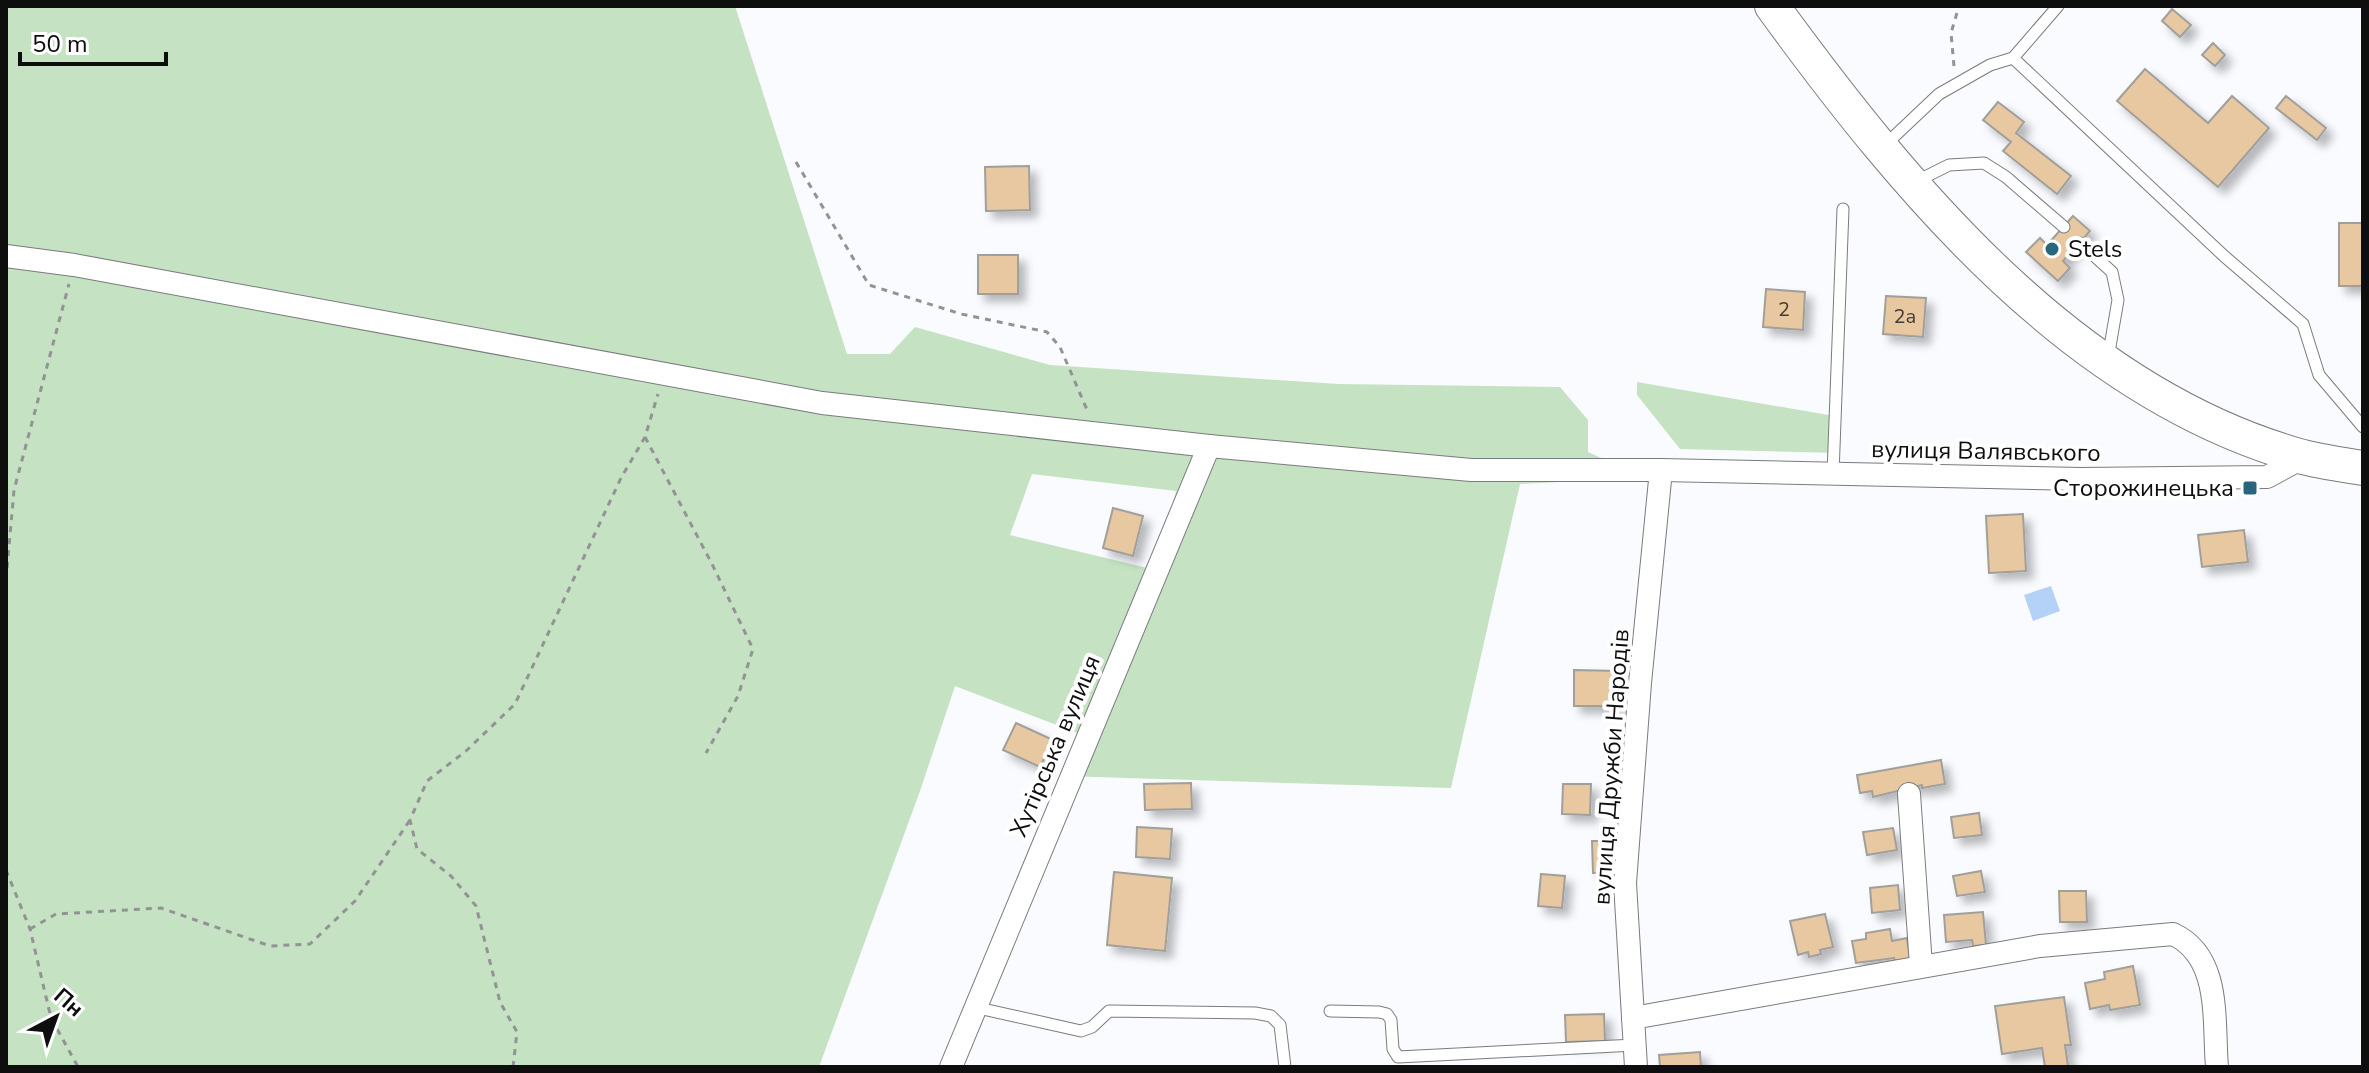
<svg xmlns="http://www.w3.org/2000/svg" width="2369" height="1073" font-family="'Nunito Sans',sans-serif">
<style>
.green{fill:#c5e2c3;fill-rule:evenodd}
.water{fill:#b4d1f8}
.building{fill:#e8c8a0;stroke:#a19f9c;stroke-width:2;filter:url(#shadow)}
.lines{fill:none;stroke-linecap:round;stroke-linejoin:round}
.service-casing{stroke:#7a7b7e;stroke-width:13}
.minor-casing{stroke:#7a7b7e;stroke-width:24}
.primary-casing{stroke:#7a7b7e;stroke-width:36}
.path{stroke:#939396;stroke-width:3;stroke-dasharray:6 6;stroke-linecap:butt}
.service{stroke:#fff;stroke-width:11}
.minor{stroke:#fff;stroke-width:22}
.primary{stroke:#fff;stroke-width:34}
.poi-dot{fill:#29667d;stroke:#fff;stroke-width:3}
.labels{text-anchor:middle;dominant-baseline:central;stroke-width:8;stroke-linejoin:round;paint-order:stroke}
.number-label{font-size:20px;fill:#443c33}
.poi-label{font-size:24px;fill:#0e0e0f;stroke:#fff;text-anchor:start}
.street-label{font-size:24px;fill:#0e0e0f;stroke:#fff}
</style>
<defs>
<filter id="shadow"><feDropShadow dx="7" dy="7" stdDeviation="4" flood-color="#0004"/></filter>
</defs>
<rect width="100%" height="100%" fill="#fafbff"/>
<g class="green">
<path d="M 6,6 L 735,6 L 847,354 L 890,354 L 915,327 L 1050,365 L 1338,384 L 1560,387 L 1588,420 L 1588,452 L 1646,478 L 1520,484 L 1451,788 L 1063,776 L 1080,734 L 955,686 L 920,791 L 819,1067 L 6,1067 ZM 1032,474 L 1176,491 L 1164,543 L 1152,569 L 1010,535 Z"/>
<path d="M 1637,382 L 1840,417 L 1838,453 L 1680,449 L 1637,395 Z"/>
</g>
<path class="water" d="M 2051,586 L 2060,611 L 2033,621 L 2024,595 Z"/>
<g class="building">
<path d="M 2172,9 L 2191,25 L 2180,37 L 2162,21 Z"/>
<path d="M 2213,43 L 2225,55 L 2215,66 L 2202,55 Z"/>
<path d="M 2145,69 L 2208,123 L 2232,96 L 2269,128 L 2218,187 L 2117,101 Z"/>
<path d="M 2286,96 L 2326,128 L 2317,140 L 2276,108 Z"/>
<path d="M 1998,102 L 2024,122 L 2016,133 L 2071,176 L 2057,194 L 2003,151 L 2011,142 L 1983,120 Z"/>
<path d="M 1029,166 L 1030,210 L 986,211 L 985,167 Z"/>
<path d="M 2073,216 L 2090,231 L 2063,261 L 2070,268 L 2058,281 L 2026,252 L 2040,238 L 2047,245 Z"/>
<rect x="2339" y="223" width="24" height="63"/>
<rect x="978" y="255" width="40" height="39"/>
<path d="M 1766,289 L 1805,292 L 1803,330 L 1763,327 Z"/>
<path d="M 1886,296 L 1926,298 L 1923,337 L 1883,334 Z"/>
<path d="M 1113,508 L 1143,516 L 1133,556 L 1103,548 Z"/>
<path d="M 2023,514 L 2026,571 L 1989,573 L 1986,516 Z"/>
<path d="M 2244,530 L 2248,562 L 2202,567 L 2198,535 Z"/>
<path d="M 1574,670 L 1619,671 L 1619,706 L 1574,706 Z"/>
<path d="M 1016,723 L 1053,740 L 1040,767 L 1003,750 Z"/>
<path d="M 1941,760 L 1945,784 L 1922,788 L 1922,785 L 1873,797 L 1872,791 L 1860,793 L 1857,775 Z"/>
<path d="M 1191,783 L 1192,809 L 1145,810 L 1144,784 Z"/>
<path d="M 1563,784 L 1591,784 L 1590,815 L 1562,814 Z"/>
<path d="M 1979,813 L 1982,835 L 1954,838 L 1951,817 Z"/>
<path d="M 1137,827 L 1172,829 L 1170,859 L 1136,857 Z"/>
<path d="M 1893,828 L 1897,850 L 1867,855 L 1863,832 Z"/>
<path d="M 1592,841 L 1612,841 L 1612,873 L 1593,873 Z"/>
<path d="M 1981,871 L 1985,892 L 1957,896 L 1953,876 Z"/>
<path d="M 1114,872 L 1172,878 L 1165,951 L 1107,945 Z"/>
<path d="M 1541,874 L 1565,876 L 1562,908 L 1538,906 Z"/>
<path d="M 1898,885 L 1900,910 L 1872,913 L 1870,888 Z"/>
<path d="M 2059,891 L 2086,891 L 2087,922 L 2060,922 Z"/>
<path d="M 1983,912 L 1986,945 L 1973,946 L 1972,940 L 1946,942 L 1944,915 Z"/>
<path d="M 1825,914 L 1833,947 L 1820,950 L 1821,954 L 1809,957 L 1808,952 L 1798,955 L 1790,921 Z"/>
<path d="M 1890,929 L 1892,941 L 1907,938 L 1910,959 L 1895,961 L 1894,958 L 1856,963 L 1852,941 L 1866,939 L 1866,933 Z"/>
<path d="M 2133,966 L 2140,1005 L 2110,1010 L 2109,1005 L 2090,1009 L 2085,983 L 2105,979 L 2104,972 Z"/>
<path d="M 2064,997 L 2071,1045 L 2065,1045 L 2068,1066 L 2045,1067 L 2042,1048 L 2002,1054 L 1995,1006 Z"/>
<path d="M 1604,1014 L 1605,1041 L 1566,1042 L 1565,1015 Z"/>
<path d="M 1700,1052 L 1701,1067 L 1660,1067 L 1659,1055 Z"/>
</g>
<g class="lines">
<defs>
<g id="service">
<path d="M 2013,58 L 2224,256 L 2303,324 L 2319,375 L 2363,427"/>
<path d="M 1884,146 L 1939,94 L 1990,65 L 2013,58 L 2058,6"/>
<path d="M 1915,182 L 1949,165 L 1984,163 L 2006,177 L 2064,227"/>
<path d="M 2080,243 L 2112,272 L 2118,300 L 2108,358"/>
<path d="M 1833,474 L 1843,209"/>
<path d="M 974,1007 L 1081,1031 L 1092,1027 L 1109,1011 L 1255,1013 L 1271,1016 L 1280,1025 L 1285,1067"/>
<path d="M 1330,1011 L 1379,1012 L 1387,1014 L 1391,1020 L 1393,1049 L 1398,1057 L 1635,1045"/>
</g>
<g id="minor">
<path d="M 6,256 L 74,265 L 822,403 L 1209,446 L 1471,470 L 1661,470 L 2081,479 L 2267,477 L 2304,457"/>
<path d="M 1909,794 L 1921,966"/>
<path d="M 1633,1018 L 2040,946 L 2173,934 C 2222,957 2213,1021 2217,1067"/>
<path d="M 951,1067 L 1209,446"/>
<path d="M 1636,1067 L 1625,883 L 1640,683 L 1661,470"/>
</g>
<path id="primary" d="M 1772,6 C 1906,190 2074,394 2303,457 C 2323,462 2343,465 2363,468"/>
</defs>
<use href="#service" class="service-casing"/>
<use href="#minor" class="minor-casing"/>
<use href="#primary" class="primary-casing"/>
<g class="path">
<path d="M 1954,66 L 1951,33 L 1959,6"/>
<path d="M 796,162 L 869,285 L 961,314 L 1047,332 L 1060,347 L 1088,412"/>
<path d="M 645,437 L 712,564 L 753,649 L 738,696 L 706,753"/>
<path d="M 6,580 L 14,490 L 69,284"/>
<path d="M 6,870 L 30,929 L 51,1018 L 78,1067"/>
<path d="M 30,929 L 56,914 L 161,908 L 270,946 L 310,944 L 355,901 L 410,820"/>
<path d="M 513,1067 L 517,1032 L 500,1002 L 476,906 L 451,876 L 417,849 L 410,820 L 427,781 L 466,751 L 515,704 L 621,478 L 645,437 L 658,394"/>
</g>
<use href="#service" class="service"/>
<use href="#minor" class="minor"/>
<use href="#primary" class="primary"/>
</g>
<g class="poi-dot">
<circle cx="2052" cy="249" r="8"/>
<rect x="2242" y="480" width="16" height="16" rx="4"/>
</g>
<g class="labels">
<g class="number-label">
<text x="1784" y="309">2</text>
<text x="1905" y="316">2а</text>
</g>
<g class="poi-label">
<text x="2068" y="249">Stels</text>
<text x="2234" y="488" text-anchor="end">Сторожинецька</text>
</g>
<g class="street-label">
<text transform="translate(1986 451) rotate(1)">вулиця Валявського</text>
<text transform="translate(1055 746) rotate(-67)">Хутірська вулиця</text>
<text transform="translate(1611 767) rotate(-86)">вулиця Дружби Народів</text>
</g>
</g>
<rect width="2369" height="1073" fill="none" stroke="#0e0e0f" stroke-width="16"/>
<g transform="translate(56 1017) rotate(41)" stroke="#ffffff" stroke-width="6" paint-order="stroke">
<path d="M0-6L14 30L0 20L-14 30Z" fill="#0e0e0f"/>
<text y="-12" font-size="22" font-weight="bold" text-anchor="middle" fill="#0e0e0f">Пн</text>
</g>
<path d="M20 52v12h146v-12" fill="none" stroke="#0e0e0f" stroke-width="4"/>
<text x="32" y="52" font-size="24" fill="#0e0e0f" stroke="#ffffff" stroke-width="6" paint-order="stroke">50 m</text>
</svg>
